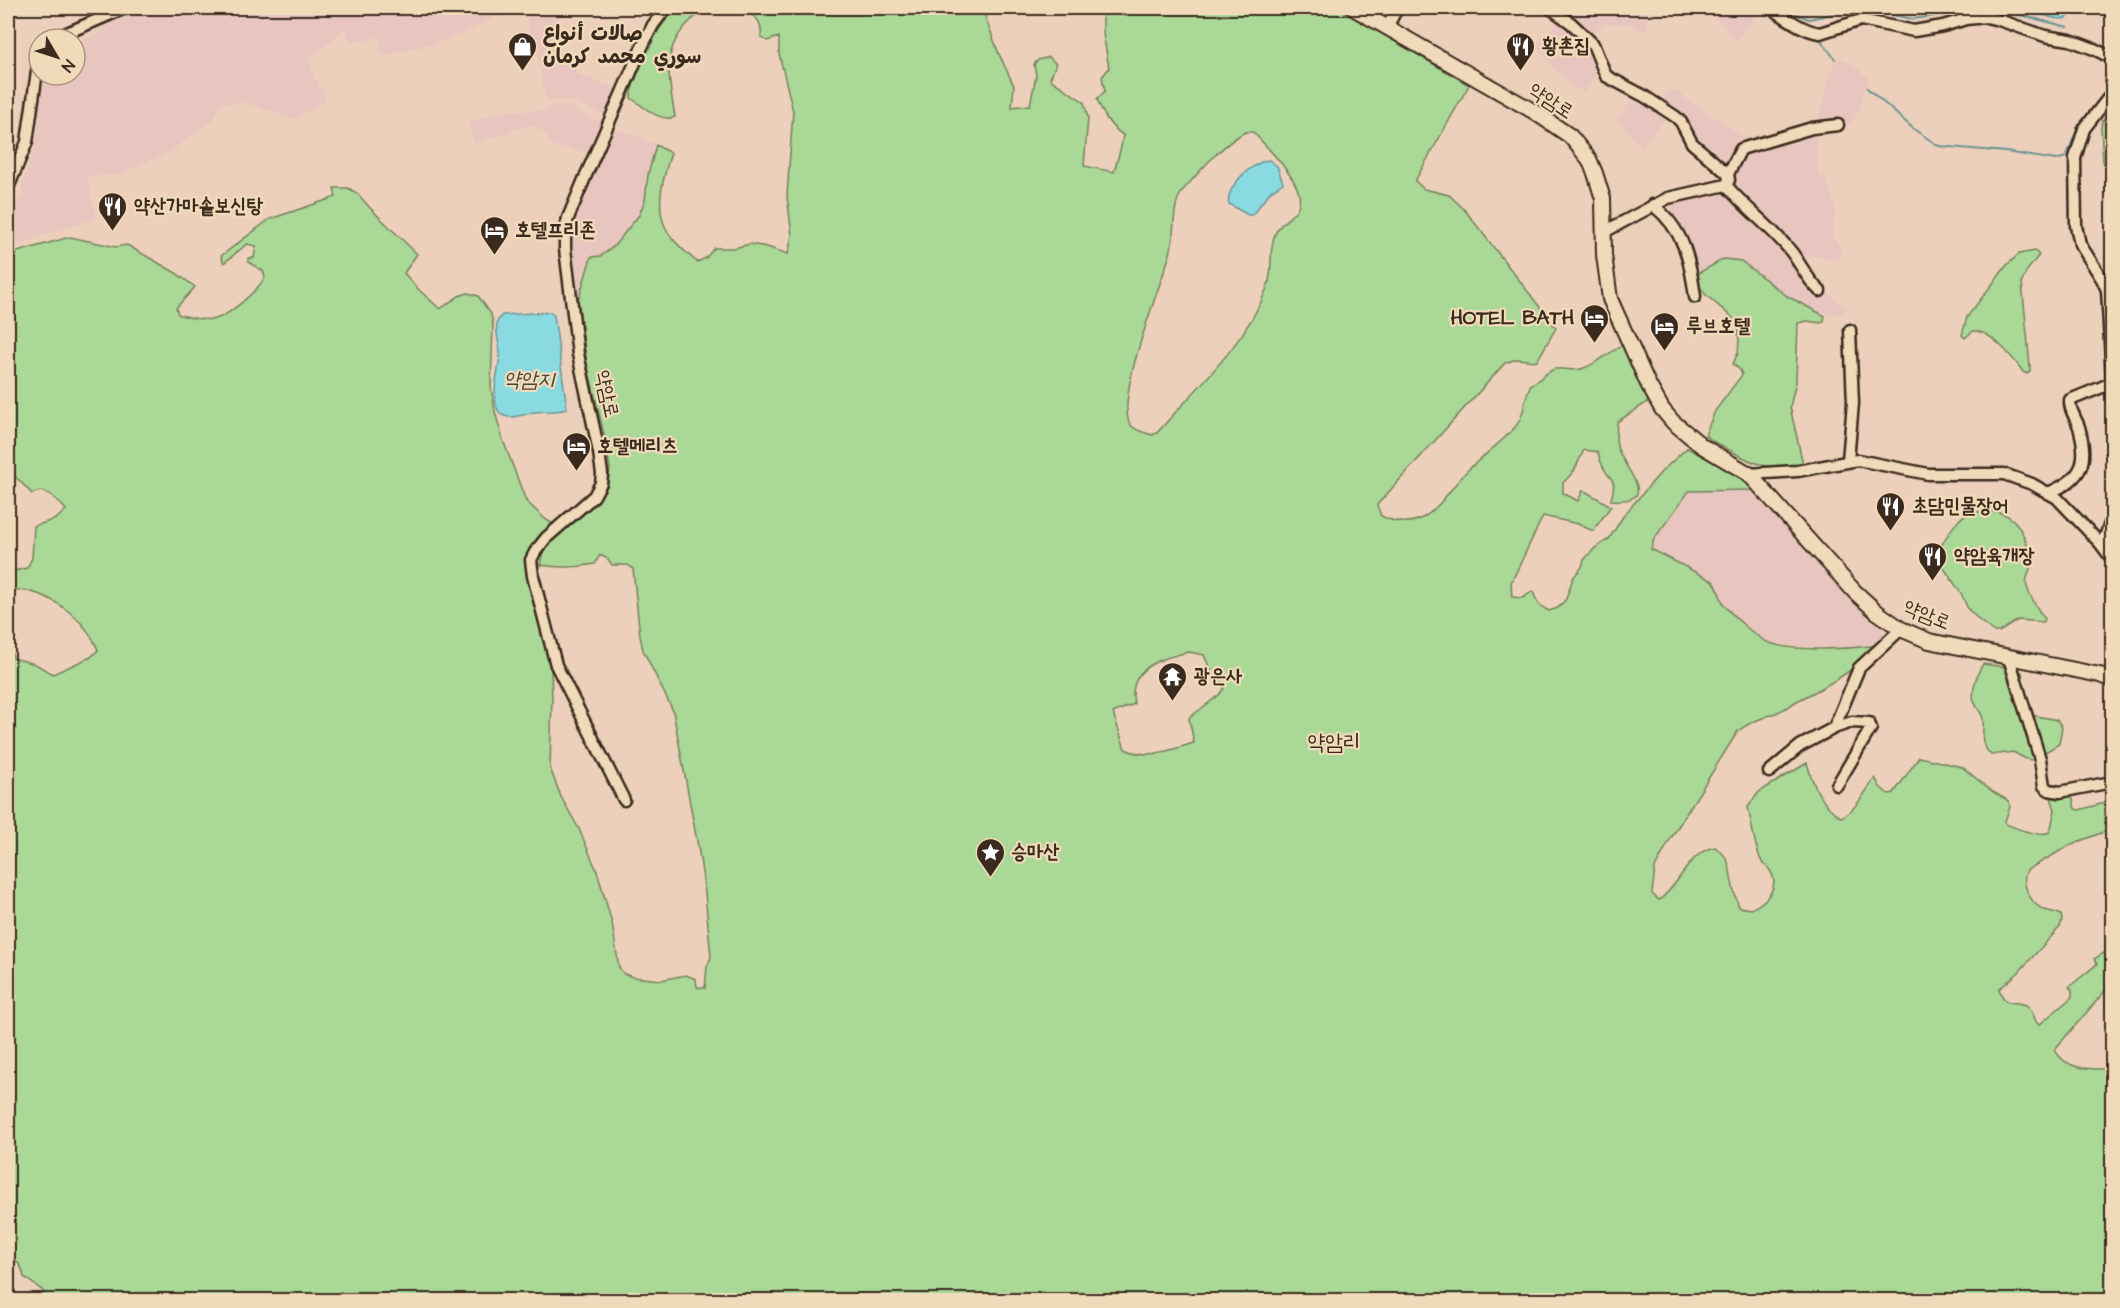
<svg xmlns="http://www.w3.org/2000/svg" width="2120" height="1308" font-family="'Architects Daughter','Playpen Sans Arabic','Poor Story',sans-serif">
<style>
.built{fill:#e8c5bf}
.green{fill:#aad896;stroke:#72815a;stroke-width:1.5;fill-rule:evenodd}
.water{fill:#89dae1;stroke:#6a9493;stroke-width:1.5}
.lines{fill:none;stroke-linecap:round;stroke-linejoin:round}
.stream{stroke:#6a9493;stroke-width:2}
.minor-casing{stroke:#3b2a1e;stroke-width:15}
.tertiary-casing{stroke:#3b2a1e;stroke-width:18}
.minor{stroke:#f1dab9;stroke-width:10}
.tertiary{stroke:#f1dab9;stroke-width:14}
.labels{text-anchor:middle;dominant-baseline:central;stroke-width:4.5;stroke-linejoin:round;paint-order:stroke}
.poi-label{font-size:20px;font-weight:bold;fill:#3b2a1e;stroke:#f1dab9;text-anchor:start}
.street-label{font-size:20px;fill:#3b2a1e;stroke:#f1dab9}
.water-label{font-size:21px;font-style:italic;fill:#47443b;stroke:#f1dab9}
.quarter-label{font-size:22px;fill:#3b2a1e;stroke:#f1dab9}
</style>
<rect width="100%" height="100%" fill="#edd0bc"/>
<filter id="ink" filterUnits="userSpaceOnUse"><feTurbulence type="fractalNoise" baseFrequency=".0167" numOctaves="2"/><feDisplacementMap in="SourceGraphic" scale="12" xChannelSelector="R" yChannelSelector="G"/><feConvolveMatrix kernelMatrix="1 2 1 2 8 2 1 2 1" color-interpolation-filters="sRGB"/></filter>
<g filter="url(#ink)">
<g class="built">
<path d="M 133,8 L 565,8 L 551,30 L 556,52 L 574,61 L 577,74 L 619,90 L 608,116 L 573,102 L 560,100 L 549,102 L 543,86 L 537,53 L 531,47 L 529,27 L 524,11 L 495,17 L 465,32 L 436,43 L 382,56 L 380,37 L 353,43 L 343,28 L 332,41 L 307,60 L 326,100 L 294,119 L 253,105 L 237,102 L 221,104 L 213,120 L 171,151 L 120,174 L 87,177 L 97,218 L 8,248 L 8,214 L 20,199 L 22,193 L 22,186 L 36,141 L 43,75 L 75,75 L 75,43 L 105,31 L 101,22 Z"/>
<path d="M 1556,8 L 1647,8 L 1648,30 L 1636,30 L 1634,25 L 1604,23 L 1590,36 Z"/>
<path d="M 1696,8 L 1764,8 L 1735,41 L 1720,21 Z"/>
<path d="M 1559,20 L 1589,45 L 1598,70 L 1584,93 L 1568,83 L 1534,46 Z"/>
<path d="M 1838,58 L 1844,59 L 1869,78 L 1858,112 L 1850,125 L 1833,122 L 1818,123 L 1821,105 L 1833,66 Z"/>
<path d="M 1674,90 L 1750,141 L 1728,167 L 1699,146 L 1661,103 L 1669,92 Z"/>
<path d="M 1637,95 L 1667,115 L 1641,147 L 1617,118 Z"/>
<path d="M 560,105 L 567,106 L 603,123 L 603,128 L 591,153 L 553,146 L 549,143 L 546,133 L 534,126 L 523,127 L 475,144 L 468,124 L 500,112 L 540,110 Z"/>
<path d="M 612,131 L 629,132 L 656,145 L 648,175 L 645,200 L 639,215 L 614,246 L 587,267 L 578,301 L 572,266 L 570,234 L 571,224 Z"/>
<path d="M 1816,132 L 1819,176 L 1825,177 L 1836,211 L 1832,236 L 1839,246 L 1843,255 L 1837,261 L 1816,256 L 1800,256 L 1818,285 L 1845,307 L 1846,311 L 1843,314 L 1821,313 L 1793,300 L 1775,288 L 1749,266 L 1718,261 L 1700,272 L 1669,205 L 1672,202 L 1725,189 L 1744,153 Z"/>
<path d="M 1752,487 L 1848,594 L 1889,631 L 1891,633 L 1882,642 L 1872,646 L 1851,648 L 1804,647 L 1770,643 L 1757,635 L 1725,606 L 1717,585 L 1697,572 L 1651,549 L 1654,539 L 1689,491 L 1711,489 L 1749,491 Z"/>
</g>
<g class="green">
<path d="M 678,8 L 982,8 L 999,54 L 1014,86 L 1012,107 L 1030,105 L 1036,76 L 1034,64 L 1038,60 L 1049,57 L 1056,64 L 1050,79 L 1084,102 L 1088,118 L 1084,166 L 1114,172 L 1121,147 L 1123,135 C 1109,126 1103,114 1097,99 L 1105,91 L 1102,77 L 1109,68 L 1103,33 L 1103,12 L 1101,8 L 1339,8 L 1469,85 L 1415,181 L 1424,189 L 1449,195 L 1464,209 L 1556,328 L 1537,361 L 1517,359 L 1505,363 L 1377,505 L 1381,516 C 1427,538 1441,497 1468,470 C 1483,455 1502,443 1516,426 C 1526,413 1523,399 1531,384 C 1540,381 1545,372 1555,369 C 1564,367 1574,373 1584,368 C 1595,364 1611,352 1622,345 L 1649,401 L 1617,422 C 1617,429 1615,438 1617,446 C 1622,468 1664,504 1611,500 C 1617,476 1612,484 1603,467 C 1601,463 1599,457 1598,452 L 1584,450 L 1574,471 L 1563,483 L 1563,493 L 1578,501 L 1583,490 L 1611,506 L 1593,531 L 1578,524 L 1543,516 L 1511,583 L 1512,597 L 1523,598 L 1533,591 C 1536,601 1539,606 1549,611 L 1558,608 L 1566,599 L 1573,578 L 1582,567 L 1584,560 L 1595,548 L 1609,539 L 1624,515 L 1662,471 L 1687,448 L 1731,471 L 1742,477 L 1752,487 L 1752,490 L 1689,491 L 1654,539 L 1651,549 L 1713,581 C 1720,588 1719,599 1725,606 C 1733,616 1755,636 1767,642 C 1791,652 1846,649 1872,646 L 1874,648 C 1859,669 1823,688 1801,699 C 1794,702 1788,708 1780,711 C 1763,719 1754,719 1738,731 L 1671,838 L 1655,868 L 1652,894 L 1659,900 C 1679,887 1689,851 1715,847 C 1733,860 1728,868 1733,887 C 1734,894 1737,900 1739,907 L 1751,909 C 1766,902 1782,887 1769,869 C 1767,866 1764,865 1762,862 C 1755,850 1751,821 1748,807 L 1759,792 L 1807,763 C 1813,785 1821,805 1841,817 C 1856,811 1866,790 1875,778 L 1880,787 L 1888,794 L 1894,793 L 1919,757 L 1962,767 L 1993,792 L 2009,801 L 2010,807 L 2005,821 L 2006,824 C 2018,829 2037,837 2050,832 L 2055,810 L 2049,791 L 2072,795 L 2075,809 L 2079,810 L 2112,801 L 2112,829 L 2072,844 L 2027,870 C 2020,883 2030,902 2042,909 C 2048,912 2055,911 2061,915 L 2062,920 L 2060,927 L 2017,974 L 1999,989 C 2007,1010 2011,998 2026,1005 C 2034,1009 2033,1020 2039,1025 L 2072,997 L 2072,990 L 2069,987 L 2097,964 L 2094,959 L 2112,948 L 2112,983 L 2055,1049 C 2064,1071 2093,1069 2112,1069 L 2112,1300 L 43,1300 L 45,1299 L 43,1291 L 24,1277 C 22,1266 18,1261 8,1256 L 8,638 L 13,658 L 35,664 L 53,674 L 91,657 L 98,650 C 86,619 49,591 17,590 L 10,582 L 10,575 L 14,571 L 27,568 L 32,558 L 34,526 L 56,519 L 66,510 C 57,500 45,485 32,494 L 19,480 L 8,472 L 8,469 C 16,461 18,453 8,446 L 12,427 L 8,424 L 8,339 L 9,320 L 8,310 L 8,261 L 14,253 L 70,237 L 116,247 L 127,245 L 176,273 L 195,287 L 176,308 L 178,314 C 185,317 208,321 215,319 C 229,316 259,289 265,277 L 263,271 L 248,262 L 248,258 L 254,258 L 256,246 L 247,244 L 224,263 L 221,256 L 270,219 L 336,197 L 334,188 L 348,188 L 357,193 L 371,209 L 417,254 L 404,273 L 417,288 L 440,309 L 459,296 L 468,293 L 478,296 L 491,314 L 493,324 L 491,387 L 495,412 L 503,440 L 526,501 L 545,519 L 553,524 C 540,538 526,549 527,570 L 551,671 L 552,699 L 550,768 L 561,797 L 579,829 L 597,871 L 612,923 L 619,968 L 624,974 L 633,977 L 661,980 L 686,975 L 696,979 L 697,987 L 705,988 L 707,967 L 711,957 L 705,893 L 699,852 L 673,711 L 643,650 L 640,636 L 633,569 L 628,565 L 612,565 L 608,559 L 600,555 L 595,564 C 576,568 559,568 540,565 L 543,552 L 557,535 L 587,511 L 600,498 L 608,483 L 610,469 L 606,443 L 587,364 L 578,301 L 591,257 L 601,256 L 614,246 L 639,215 L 645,200 L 648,175 L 656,145 L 671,153 C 662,181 652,215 673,239 C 680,248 689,255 697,262 L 706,258 L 714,248 L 734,248 L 750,244 L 767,247 L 788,254 L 792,235 L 787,196 L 793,111 L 779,54 L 779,37 L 767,41 L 761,37 C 764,11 742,11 722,12 C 717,13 709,12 704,13 C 689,17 675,37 671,52 C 666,72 672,97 675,117 C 660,123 643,106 631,98 L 631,91 C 643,61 653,29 678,8 ZM 1245,132 L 1253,132 C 1266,146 1295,175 1299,194 C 1303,217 1281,217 1275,234 C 1268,251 1274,271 1267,288 C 1245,345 1196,388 1157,433 L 1152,435 C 1144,432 1132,430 1129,422 C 1117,393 1160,287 1170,254 C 1175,236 1172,209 1180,195 C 1182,190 1188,185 1191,181 C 1208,162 1223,145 1245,132 ZM 1189,652 L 1204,655 L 1212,673 L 1223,683 L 1224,688 L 1219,695 L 1189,718 L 1194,743 C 1170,750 1149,760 1125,749 L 1113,713 L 1134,704 C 1127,667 1161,658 1189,652 Z"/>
<path d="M 2112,113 L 2112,150 L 2109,167 L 2106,169 L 2103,161 L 2101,127 L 2102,121 Z"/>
<path d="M 2035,251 L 2039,255 L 2026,272 L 2022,282 L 2030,366 L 2030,371 L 2027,374 L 2023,372 C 2014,359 1991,330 1973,331 L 1965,338 L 1962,335 L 1967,317 L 2007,265 L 2019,254 Z"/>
<path d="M 1724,259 L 1741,261 L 1787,296 L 1825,316 L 1824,321 L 1821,323 L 1807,321 L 1798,323 L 1796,382 L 1790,407 L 1803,464 C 1772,472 1756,465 1729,450 C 1721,446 1711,441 1705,435 L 1715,411 L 1742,375 L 1740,370 L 1733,364 L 1738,353 L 1739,340 L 1736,321 L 1705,294 L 1700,287 L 1697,276 L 1700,272 Z"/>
<path d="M 1987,511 C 2011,511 2021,525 2028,547 C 2029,552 2032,559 2031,565 C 2030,572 2024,579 2027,587 C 2031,598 2038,610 2045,619 L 2043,622 L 2018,620 L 1999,632 L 1994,632 L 1981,622 L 1968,609 L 1961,593 L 1937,558 C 1938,547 1957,518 1967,514 C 1973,512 1981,512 1987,511 Z"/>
<path d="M 1983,664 L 2005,667 L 2022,672 L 2026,701 L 2032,715 L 2057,720 L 2062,727 L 2059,744 L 2032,760 L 2026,759 L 2013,752 L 1991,755 C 1977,740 1985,735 1983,719 C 1982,712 1976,708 1974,701 C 1971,691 1977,673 1983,664 Z"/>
</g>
<g class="water">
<path d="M 2023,8 L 2076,8 C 2073,11 2070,16 2066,18 C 2056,22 2033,11 2023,8 Z"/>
<path d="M 1269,160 L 1277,166 L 1283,183 L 1271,191 L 1252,215 L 1248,215 L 1229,204 C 1224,188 1253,161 1269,160 Z"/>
<path d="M 551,312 L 554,315 L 567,409 C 553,413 548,410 535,412 C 526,413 508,422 500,413 C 489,402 499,369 500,355 C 500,345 495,332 497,323 C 498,319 500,318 502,315 Z"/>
</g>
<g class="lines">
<g class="stream">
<path d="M 1782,8 L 1809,19 L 1862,8 L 1912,19 L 1928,17 L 1973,8"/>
<path d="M 1993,8 L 2068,27"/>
<path d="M 1820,39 L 1835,59"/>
<path d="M 1867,88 L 1915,130 L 1939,146 L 2006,152 L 2056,160 L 2066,157 L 2078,127 L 2093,108"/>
<path d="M 2105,109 L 2112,110"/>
</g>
<defs>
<g id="minor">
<path d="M 1550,8 L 1571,23 L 1593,44 L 1606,76 L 1644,96 L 1676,117 L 1681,122 L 1692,143 L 1728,174"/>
<path d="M 1771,8 C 1785,17 1803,31 1820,33 L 1861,20 L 1914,31 L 1943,26 L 1966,19 L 1986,17 L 1999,20 L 2045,36 L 2070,40 L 2094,49 L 2112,58"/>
<path d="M 1387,28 L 1397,8"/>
<path d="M 53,39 L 125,8"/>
<path d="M 2112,93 L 2084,129 L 2075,158 L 2076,226 L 2080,244 L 2102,279 L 2107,290 L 2112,379"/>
<path d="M 1726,185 C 1745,208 1770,226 1789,249 C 1801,263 1806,279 1820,291"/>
<path d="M 8,188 L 27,142 L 39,57"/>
<path d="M 1653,205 C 1684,230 1690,259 1695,297"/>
<path d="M 1604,232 L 1668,198 L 1726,185 L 1729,180 L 1728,174 L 1741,149 L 1812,128 L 1838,125"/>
<path d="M 1848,460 L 1853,403 L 1850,330"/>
<path d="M 1749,474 L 1797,471 L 1858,460 L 1928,474 L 2004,474 L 2032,484 L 2057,498 L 2100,543 L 2112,559"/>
<path d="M 2048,493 C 2083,479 2089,462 2079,427 C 2076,418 2069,410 2070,400 L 2112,383"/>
<path d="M 2102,545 L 2112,518"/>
<path d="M 2009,658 L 2040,759 L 2044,786 L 2049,790 L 2060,792 L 2112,782"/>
<path d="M 1769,772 L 1800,746 L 1834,728"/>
<path d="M 1837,785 L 1871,728 L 1869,723 L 1852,722 L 1834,728 L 1859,668 L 1901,629"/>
<path d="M 624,800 L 556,665 L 533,576 L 531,560 L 535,552 L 546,538 L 594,496 L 601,483 L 602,474 L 599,452 L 578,354 L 565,249 L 565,230 L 568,218 L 586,175 L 641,49 L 653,25 L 666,8"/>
</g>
<path id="tertiary" d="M 1353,8 L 1533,111 L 1570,136 L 1589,159 L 1595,173 L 1603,199 L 1604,255 L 1610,299 L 1648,384 L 1662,409 L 1673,422 L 1702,446 L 1749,474 L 1855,592 L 1877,612 L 1901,629 L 1929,641 L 2100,675 L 2112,680"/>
</defs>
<use href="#minor" class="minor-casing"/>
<use href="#tertiary" class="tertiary-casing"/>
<use href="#minor" class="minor"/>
<use href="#tertiary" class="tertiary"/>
</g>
</g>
<defs>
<symbol id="shop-pin" viewBox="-11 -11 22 30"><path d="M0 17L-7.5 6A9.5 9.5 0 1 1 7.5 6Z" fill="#3b2a1e" stroke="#f1dab9"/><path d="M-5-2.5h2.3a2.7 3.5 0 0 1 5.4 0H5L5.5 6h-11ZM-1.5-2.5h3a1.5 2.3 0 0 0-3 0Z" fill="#fff"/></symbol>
<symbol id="restaurant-pin" viewBox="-11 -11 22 30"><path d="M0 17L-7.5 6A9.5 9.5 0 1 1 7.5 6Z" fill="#3b2a1e" stroke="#f1dab9"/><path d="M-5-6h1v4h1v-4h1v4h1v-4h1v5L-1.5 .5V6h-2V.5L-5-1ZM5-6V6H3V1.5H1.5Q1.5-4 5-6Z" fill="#fff"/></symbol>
<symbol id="hotel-pin" viewBox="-11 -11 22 30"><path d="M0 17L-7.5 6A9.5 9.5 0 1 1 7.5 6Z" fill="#3b2a1e" stroke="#f1dab9"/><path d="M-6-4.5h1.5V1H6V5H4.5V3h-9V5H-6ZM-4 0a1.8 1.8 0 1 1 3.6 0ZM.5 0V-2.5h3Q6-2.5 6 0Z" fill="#fff"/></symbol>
<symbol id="temple-pin" viewBox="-11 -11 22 30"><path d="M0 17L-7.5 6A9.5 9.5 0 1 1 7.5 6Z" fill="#3b2a1e" stroke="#f1dab9"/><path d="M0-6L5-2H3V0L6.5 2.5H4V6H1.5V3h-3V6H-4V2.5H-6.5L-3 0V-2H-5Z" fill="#fff"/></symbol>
<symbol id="sight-pin" viewBox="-11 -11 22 30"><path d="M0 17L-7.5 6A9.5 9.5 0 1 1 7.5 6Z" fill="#3b2a1e" stroke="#f1dab9"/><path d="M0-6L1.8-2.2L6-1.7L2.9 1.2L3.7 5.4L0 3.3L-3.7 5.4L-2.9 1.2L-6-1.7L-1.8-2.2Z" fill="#fff"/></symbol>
</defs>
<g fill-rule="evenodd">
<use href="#shop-pin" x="506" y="30" width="33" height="45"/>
<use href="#restaurant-pin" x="1504" y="30" width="33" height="45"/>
<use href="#restaurant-pin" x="96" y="190" width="33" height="45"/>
<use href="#hotel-pin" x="478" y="214" width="33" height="45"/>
<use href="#hotel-pin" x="1578" y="302" width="33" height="45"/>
<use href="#hotel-pin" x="1648" y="310" width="33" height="45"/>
<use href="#hotel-pin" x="560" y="430" width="33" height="45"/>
<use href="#restaurant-pin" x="1874" y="490" width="33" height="45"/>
<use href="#restaurant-pin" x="1916" y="540" width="33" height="45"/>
<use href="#temple-pin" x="1156" y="660" width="33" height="45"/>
<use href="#sight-pin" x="974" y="836" width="33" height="45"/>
</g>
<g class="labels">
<g class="poi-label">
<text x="543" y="34">صالات أنواع<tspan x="543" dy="23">سوري محمد كرمان</tspan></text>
<text x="1542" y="46">황촌집</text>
<text x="134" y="206">약산가마솥보신탕</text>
<text x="515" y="230">호텔프리존</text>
<text x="1574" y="318" text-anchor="end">HOTEL BATH</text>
<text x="1686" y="326">루브호텔</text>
<text x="597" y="446">호텔메리츠</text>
<text x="1912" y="506">초담민물장어</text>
<text x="1954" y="556">약암육개장</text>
<text x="1194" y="676">광은사</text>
<text x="1011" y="852">승마산</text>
</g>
<g class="street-label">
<text transform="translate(1551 101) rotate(33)">약암로</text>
<text transform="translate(607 394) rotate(78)">약암로</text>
<text transform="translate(1927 615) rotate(22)">약암로</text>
</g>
<g class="water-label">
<text x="529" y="379">약암지</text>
</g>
<g class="quarter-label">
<text x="1334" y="742">약암리</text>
</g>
</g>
<rect width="2120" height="1308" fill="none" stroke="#f1dab9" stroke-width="30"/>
<rect x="15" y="15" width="2090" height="1278" fill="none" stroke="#3b2a1e" stroke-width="2" filter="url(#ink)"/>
<g transform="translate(57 57) rotate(129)"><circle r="28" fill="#f1dab9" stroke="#a8947b" stroke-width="1.5"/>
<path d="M0-4.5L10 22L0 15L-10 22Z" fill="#3b2a1e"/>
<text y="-9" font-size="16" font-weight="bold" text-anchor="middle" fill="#3b2a1e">N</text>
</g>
</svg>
